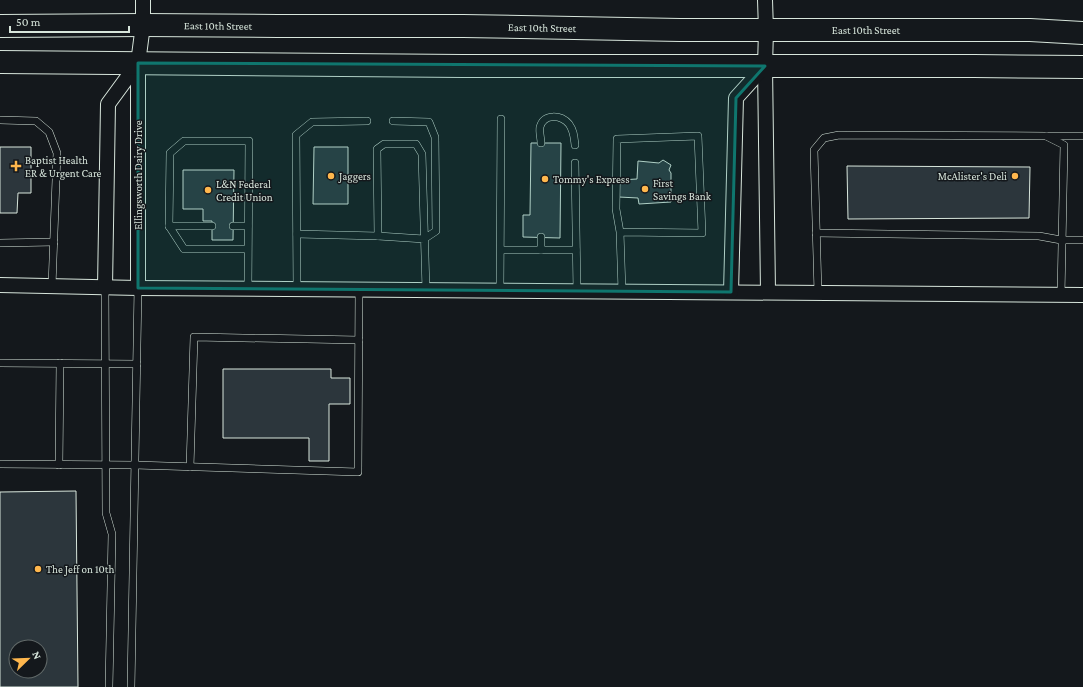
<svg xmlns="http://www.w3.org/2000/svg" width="1083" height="687" font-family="'Crimson Pro',serif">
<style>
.building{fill:#2c363c;stroke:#d8e6dc;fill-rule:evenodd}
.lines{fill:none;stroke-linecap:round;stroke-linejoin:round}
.lane-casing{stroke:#d8e6dc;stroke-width:8}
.street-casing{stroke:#d8e6dc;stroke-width:16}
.primary-casing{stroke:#d8e6dc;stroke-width:24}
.lane{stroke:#14181c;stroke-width:7}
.street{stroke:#14181c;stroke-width:14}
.primary{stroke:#14181c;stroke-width:22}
.marked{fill:#0f766e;fill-opacity:0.2;stroke:#0f766e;stroke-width:3;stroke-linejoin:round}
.poi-dot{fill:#ffb74d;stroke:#14181c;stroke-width:1.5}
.labels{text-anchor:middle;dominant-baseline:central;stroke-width:3;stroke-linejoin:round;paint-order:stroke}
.street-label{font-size:11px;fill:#d8e6dc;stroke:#14181c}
.poi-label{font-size:11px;fill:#d8e6dc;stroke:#14181c;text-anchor:start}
</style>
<rect width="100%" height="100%" fill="#14181c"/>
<g class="building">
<path d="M 531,143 L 561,143 L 560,238 L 523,237 L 523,215 L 530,215 Z"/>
<path d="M 0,147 L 31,147 L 31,193 L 18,193 L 17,213 L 0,213 Z"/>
<path d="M 314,147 L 348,147 L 348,204 L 313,204 Z"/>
<path d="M 663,160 L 671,165 L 669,170 L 671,173 L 671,202 L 639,204 L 638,198 L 619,197 L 619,180 L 637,179 L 638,161 L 659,163 Z"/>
<path d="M 847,166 L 1030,167 L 1029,218 L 848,219 Z"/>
<path d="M 183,170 L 234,170 L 233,240 L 212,240 L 212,221 L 203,221 L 203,209 L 183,209 Z"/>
<path d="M 223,369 L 331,369 L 331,378 L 350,378 L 350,404 L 329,404 L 329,461 L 309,461 L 309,438 L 223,438 Z"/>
<path d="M 76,491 L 78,687 L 0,687 L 0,492 ZM 16,647 L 40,647 L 40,671 L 16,671 Z"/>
</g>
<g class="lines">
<defs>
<g id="lane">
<path d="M 0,120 L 36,121 L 49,132 L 57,153 L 52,286"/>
<path d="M 393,121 L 429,122 L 435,137 L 436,231 L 424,239 L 378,236 L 377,149 L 384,144 L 416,144 L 422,154 L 426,290"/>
<path d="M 1047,136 L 1083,136"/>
<path d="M 541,143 C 541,138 539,132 540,127 C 544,113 561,115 569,124 C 574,131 574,137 575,145"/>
<path d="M 575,163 L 577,291"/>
<path d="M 169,226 L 212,226"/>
<path d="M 233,226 L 248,226"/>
<path d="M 620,232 L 616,209 L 617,139 L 698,136 L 702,233 L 620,232 L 622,291"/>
<path d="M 816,233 L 1039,236 L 1061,240 L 1083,240"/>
<path d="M 297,234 L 378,236"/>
<path d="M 0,243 L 54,242"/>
<path d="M 501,250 L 576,250"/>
<path d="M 541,250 L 541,237"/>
<path d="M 105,287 L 106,513 L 112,534 L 109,687"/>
<path d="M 248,289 L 249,141 L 184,141 L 170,153 L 169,226 L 184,249 L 248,249"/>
<path d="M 297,289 L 296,135 L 312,122 L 367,121"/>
<path d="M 500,290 L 501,119"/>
<path d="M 818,293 L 814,150 L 824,138 L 839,135 L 1046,136 L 1064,145 L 1061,295"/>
<path d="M 0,363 L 137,364"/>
<path d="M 0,464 L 135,465 L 358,472 L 359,290"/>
<path d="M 59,465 L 60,363"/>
<path d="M 190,467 L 194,337 L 359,340"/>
<path d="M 131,687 L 138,288"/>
</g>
<g id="street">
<path d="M 765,0 L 766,30 L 765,66 L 768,292"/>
<path d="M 0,285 L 138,288 L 1083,295"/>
<path d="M 105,287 L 108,104 L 138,63"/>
<path d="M 138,288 L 138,63 L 143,25 L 143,0"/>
<path d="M 731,292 L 736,98 L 765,66"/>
</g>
<g id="primary">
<path id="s1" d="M 0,26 L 143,25 L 278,26 L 463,26 L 680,30 L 1030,30 L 1083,33"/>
<path d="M 0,62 L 462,66 L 974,66 L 1083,67"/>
</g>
</defs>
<use href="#lane" class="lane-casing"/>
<use href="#street" class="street-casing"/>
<use href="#primary" class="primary-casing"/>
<use href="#lane" class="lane"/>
<use href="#street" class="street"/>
<use href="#primary" class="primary"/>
</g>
<path class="marked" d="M 138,63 L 765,66 L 736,98 L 731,292 L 138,288 Z"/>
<g class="poi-dot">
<path d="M14 160h4v4h4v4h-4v4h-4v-4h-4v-4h4z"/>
<circle cx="331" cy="176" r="4"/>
<circle cx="1015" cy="176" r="4"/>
<circle cx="545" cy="179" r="4"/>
<circle cx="645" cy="189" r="4"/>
<circle cx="208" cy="190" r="4"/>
<circle cx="38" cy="569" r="4"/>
</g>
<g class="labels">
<g class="street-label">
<text stroke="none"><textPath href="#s1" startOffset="218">East 10th Street</textPath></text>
<text stroke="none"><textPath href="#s1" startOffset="542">East 10th Street</textPath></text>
<text stroke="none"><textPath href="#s1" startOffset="866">East 10th Street</textPath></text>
<text transform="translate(138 175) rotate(-90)">Ellingsworth Dairy Drive</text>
</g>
<g class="poi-label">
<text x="25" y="160">Baptist Health<tspan x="25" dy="13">ER &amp; Urgent Care</tspan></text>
<text x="339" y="176">Jaggers</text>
<text x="1007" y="176" text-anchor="end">McAlister's Deli</text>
<text x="553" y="179">Tommy's Express</text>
<text x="653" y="183">First<tspan x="653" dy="13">Savings Bank</tspan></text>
<text x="216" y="184">L&amp;N Federal<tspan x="216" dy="13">Credit Union</tspan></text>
<text x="46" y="569">The Jeff on 10th</text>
</g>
</g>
<g transform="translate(28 659) rotate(67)"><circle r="19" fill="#14181c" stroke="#626a69"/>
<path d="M0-3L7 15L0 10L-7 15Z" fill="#ffb74d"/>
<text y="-6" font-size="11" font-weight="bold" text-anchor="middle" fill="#d8e6dc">N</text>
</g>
<path d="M10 26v6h119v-6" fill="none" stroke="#d8e6dc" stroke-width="2"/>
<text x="16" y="26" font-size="12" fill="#d8e6dc" stroke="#14181c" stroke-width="3" paint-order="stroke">50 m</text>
</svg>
